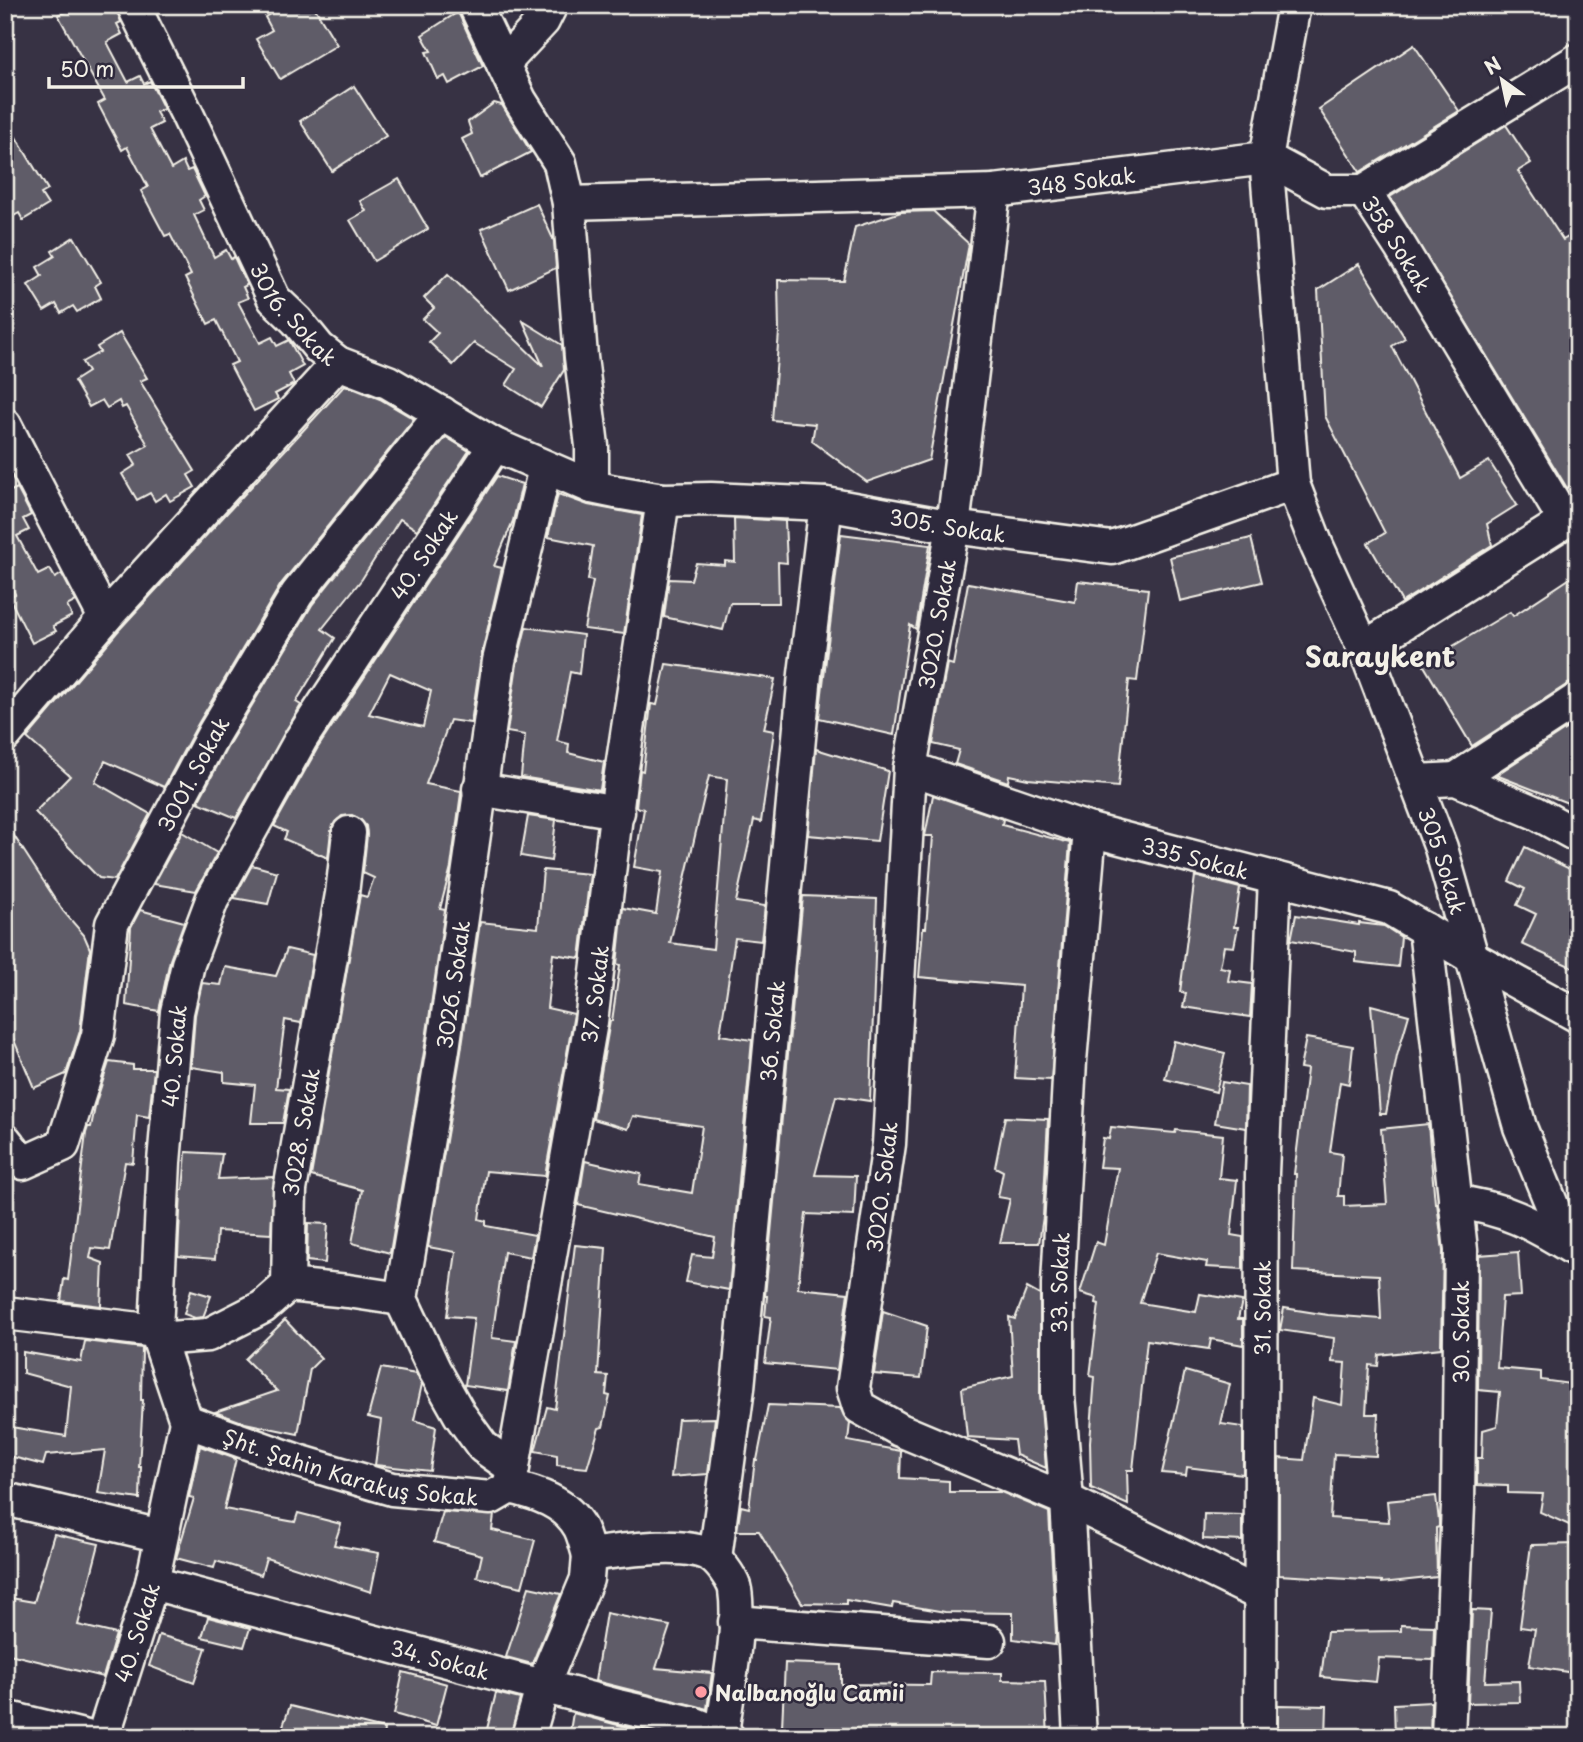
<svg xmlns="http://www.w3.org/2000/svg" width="1583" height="1742" font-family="'Playpen Sans',sans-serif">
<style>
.building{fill:#5f5c67;stroke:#f4f1e8;stroke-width:2;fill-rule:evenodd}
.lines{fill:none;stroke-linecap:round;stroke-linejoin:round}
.minor-casing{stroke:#f4f1e8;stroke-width:37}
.minor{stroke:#2f2a3d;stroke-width:32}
.poi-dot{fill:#ff9aa2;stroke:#2f2a3d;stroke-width:2.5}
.labels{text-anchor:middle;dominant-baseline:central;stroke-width:5;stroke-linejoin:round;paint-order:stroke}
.street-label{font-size:21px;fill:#f4f1e8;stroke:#2f2a3d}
.poi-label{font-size:21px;font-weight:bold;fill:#f4f1e8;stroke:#2f2a3d;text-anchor:start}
.district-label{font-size:28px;font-weight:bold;fill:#f4f1e8;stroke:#2f2a3d}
</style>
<rect width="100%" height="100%" fill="#373244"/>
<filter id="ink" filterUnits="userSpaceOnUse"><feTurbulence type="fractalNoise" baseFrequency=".0143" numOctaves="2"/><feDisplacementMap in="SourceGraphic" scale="14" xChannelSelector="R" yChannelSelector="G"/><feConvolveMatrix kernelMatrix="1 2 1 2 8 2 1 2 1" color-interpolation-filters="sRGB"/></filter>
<g filter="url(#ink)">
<g class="building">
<path d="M 61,5 L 115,5 L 121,22 L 117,24 L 122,34 L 107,42 L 128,82 L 140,76 L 144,84 L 150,81 L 164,109 L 156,112 L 162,123 L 150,129 L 171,169 L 183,162 L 187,171 L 192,169 L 205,196 L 199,200 L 204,210 L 194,215 L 214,257 L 226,250 L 231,259 L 234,257 L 247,285 L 243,287 L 248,298 L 238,302 L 260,343 L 272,337 L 277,346 L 289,340 L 303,366 L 289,374 L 294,384 L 275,394 L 278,399 L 254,411 L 230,365 L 237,362 L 216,320 L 208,324 L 185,278 L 191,275 L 170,234 L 165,236 L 141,191 L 148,187 L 127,147 L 122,150 L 98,104 L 105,100 L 58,15 L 65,12 Z"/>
<path d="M 285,5 L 313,5 L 337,45 L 280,79 L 256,39 L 272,30 L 265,17 Z"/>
<path d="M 458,12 L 483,66 L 449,84 L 445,76 L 438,79 L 426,52 L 431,51 L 422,35 Z"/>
<path d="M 1414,45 L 1459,111 L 1360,172 L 1319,109 Z"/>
<path d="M 354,86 L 386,136 L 332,171 L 300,121 Z"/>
<path d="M 494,103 L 502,105 L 531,152 L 480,178 L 462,139 L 472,134 L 468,122 Z"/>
<path d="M 5,119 L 48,190 L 41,194 L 48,205 L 23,220 L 19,213 L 5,221 Z"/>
<path d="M 1506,125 L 1531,163 L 1518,171 L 1563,240 L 1578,231 L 1578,481 L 1567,488 L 1390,197 Z"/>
<path d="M 399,179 L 428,229 L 374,261 L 350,220 L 366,211 L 360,201 Z"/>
<path d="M 537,204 L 554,241 L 556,268 L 509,290 L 481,229 Z"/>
<path d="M 933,211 L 969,244 L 929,460 L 867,482 L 812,441 L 815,424 L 772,420 L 779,332 L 778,280 L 844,281 L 855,227 L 901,212 Z"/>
<path d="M 74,237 L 101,282 L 95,286 L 101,298 L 77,312 L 73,306 L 61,313 L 56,304 L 44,311 L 28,285 L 42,276 L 37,267 L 55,256 L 52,251 Z"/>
<path d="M 1359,264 L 1405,338 L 1392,346 L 1460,478 L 1489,461 L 1517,505 L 1487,524 L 1492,545 L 1402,602 L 1368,543 L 1385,533 L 1325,416 L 1318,290 Z"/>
<path d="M 448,274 L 543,366 L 523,321 L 562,345 L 564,370 L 541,407 L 506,385 L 516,369 L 474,343 L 453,365 L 429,342 L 438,333 L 423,319 L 434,308 L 424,298 Z"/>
<path d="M 120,333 L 147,378 L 140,381 L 195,471 L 188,475 L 195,487 L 170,501 L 166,494 L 155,501 L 150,493 L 137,500 L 122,474 L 136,465 L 130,455 L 148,445 L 126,406 L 122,408 L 119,401 L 107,408 L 102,400 L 89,407 L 74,381 L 88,372 L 82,362 L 100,352 L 97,347 Z"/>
<path d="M 345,385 L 380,399 L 414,419 L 281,584 L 198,724 L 164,787 L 105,761 L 95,782 L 150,814 L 115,880 L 99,878 L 35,812 L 70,776 L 27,738 L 119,630 Z"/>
<path d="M 446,437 L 469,451 L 417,530 L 400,519 L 362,579 L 322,629 L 335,638 L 296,702 L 301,705 L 236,818 L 198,802 L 230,742 L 312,605 Z"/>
<path d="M 497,476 L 522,484 L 513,521 L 494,566 L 502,568 L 481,657 L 471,723 L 450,720 L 426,784 L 461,791 L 461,793 L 451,867 L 440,909 L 445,910 L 425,1046 L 390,1253 L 352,1243 L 362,1190 L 311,1176 L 360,895 L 367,897 L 374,878 L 363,873 L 367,835 L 366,826 L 360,819 L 352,815 L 342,816 L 335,822 L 331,831 L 328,858 L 284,839 L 287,832 L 274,826 L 317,749 ZM 390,673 L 431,691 L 423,727 L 369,714 Z"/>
<path d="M 5,485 L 9,492 L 17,488 L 31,515 L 23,519 L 29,530 L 17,536 L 38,575 L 50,569 L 55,578 L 62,574 L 76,601 L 67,606 L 72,616 L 53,626 L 56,631 L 32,643 L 9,597 L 15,594 L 5,574 Z"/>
<path d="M 558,494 L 588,505 L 642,515 L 624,634 L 584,629 L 593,581 L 588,580 L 593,546 L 548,537 Z"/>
<path d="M 734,518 L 785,521 L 787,563 L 778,562 L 779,603 L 730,603 L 723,630 L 664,617 L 669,579 L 691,580 L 696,563 L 725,565 L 725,561 L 735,562 Z"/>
<path d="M 841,534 L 930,545 L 916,629 L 910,625 L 894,735 L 819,718 Z"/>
<path d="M 1251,538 L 1262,582 L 1180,601 L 1170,557 Z"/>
<path d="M 1578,573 L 1578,681 L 1568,684 L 1472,746 L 1423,664 L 1510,612 L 1513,616 Z"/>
<path d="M 1078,581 L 1148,589 L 1137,681 L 1129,680 L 1118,787 L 1028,779 L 1009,775 L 1008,782 L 955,764 L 959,750 L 933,744 L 947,663 L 953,665 L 968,583 L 1075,602 Z"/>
<path d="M 526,627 L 583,635 L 579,674 L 570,672 L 557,741 L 569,744 L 568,753 L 604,762 L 600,790 L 521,777 L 525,735 L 507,732 L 517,664 Z"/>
<path d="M 666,664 L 775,679 L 764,729 L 774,731 L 761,822 L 754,820 L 736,902 L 765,906 L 761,941 L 735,938 L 720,1035 L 752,1040 L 729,1290 L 686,1282 L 692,1255 L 712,1257 L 715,1237 L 578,1205 L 585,1161 L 641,1174 L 639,1184 L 692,1193 L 702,1126 L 633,1116 L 628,1129 L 593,1119 L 610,1021 L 612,1021 L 620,965 L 617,964 L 623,908 L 656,914 L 662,872 L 634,867 L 644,809 L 636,807 L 640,770 L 643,771 L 651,704 L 657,705 ZM 709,776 L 727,779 L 713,949 L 670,943 Z"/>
<path d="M 1578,721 L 1578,807 L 1496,775 Z"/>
<path d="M 816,749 L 888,771 L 877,841 L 808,835 Z"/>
<path d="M 933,795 L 1003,819 L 1002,825 L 1070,843 L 1051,1080 L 1015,1078 L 1021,986 L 919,977 L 923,928 L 926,928 L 933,836 L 925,836 Z"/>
<path d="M 528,816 L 556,820 L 551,861 L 521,856 Z"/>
<path d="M 5,822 L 63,911 L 84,935 L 90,949 L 80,1031 L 66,1074 L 34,1088 L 5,1019 Z"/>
<path d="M 182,832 L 217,853 L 196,891 L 154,884 Z"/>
<path d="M 1525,847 L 1578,873 L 1578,970 L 1522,944 L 1536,914 L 1517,905 L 1525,889 L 1509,881 Z"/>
<path d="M 252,865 L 277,872 L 268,904 L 234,898 Z"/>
<path d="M 543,870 L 590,874 L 580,958 L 553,954 L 547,1008 L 574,1014 L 545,1176 L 486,1171 L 479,1219 L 486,1221 L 486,1226 L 535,1235 L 531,1257 L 504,1252 L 492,1338 L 516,1341 L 508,1391 L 465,1385 L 474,1318 L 447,1316 L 456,1252 L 428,1247 L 461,1052 L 480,922 L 538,928 Z"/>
<path d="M 1195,876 L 1240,888 L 1234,927 L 1238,927 L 1234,947 L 1224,946 L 1220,967 L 1230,969 L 1228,981 L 1252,984 L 1250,1017 L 1183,1007 L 1186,993 L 1180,992 Z"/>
<path d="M 803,896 L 877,899 L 870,1101 L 836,1096 L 815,1175 L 856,1176 L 854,1216 L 806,1214 L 798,1288 L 848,1293 L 837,1370 L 765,1363 L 771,1317 L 765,1316 L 767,1296 L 765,1296 Z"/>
<path d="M 140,910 L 184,922 L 170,960 L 159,1011 L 126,1005 L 131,927 Z"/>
<path d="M 1296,915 L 1359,925 L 1359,923 L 1384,926 L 1401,937 L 1398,967 L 1356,962 L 1356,952 L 1291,940 Z"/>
<path d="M 287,949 L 313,955 L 301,1023 L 285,1020 L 276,1088 L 289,1089 L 283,1123 L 251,1123 L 255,1085 L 224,1082 L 224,1072 L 191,1067 L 195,1015 L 202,983 L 221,985 L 225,967 L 276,976 Z"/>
<path d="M 1371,1005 L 1409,1015 L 1397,1056 L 1386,1114 L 1380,1114 Z"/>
<path d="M 1306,1038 L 1353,1046 L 1349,1084 L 1340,1082 L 1330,1152 L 1342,1154 L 1338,1196 L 1344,1196 L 1344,1206 L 1387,1204 L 1381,1129 L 1428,1124 L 1435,1203 L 1437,1203 L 1443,1251 L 1441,1348 L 1379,1355 L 1378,1366 L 1369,1365 L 1366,1414 L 1378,1414 L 1376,1456 L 1334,1454 L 1330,1518 L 1389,1522 L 1387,1501 L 1436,1496 L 1439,1521 L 1439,1527 L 1436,1528 L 1437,1577 L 1382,1583 L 1382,1581 L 1279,1575 L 1279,1458 L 1304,1460 L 1313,1398 L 1342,1405 L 1345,1363 L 1332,1362 L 1334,1338 L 1280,1330 L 1284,1308 L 1328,1315 L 1381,1319 L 1379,1275 L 1293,1271 L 1296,1174 L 1294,1174 L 1307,1069 L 1300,1068 Z"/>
<path d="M 1174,1041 L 1225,1053 L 1216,1092 L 1165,1079 Z"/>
<path d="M 109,1062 L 133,1065 L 133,1069 L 154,1069 L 149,1117 L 137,1115 L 133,1163 L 125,1162 L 110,1250 L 92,1248 L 90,1258 L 103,1263 L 101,1306 L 61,1301 L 64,1279 L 68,1280 L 86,1133 L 88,1127 L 91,1127 L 96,1102 Z"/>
<path d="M 1222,1082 L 1247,1086 L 1246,1128 L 1215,1123 Z"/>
<path d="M 1005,1117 L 1048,1119 L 1043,1217 L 1039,1243 L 1000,1243 L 1010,1199 L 998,1197 L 1003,1171 L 995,1167 Z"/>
<path d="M 1111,1127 L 1175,1133 L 1176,1130 L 1223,1135 L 1219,1178 L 1237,1180 L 1231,1235 L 1243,1237 L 1243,1269 L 1206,1267 L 1207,1262 L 1156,1253 L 1140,1303 L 1196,1312 L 1200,1294 L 1242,1301 L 1238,1319 L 1243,1319 L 1243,1345 L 1211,1339 L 1209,1349 L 1147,1340 L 1133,1470 L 1127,1470 L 1128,1505 L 1091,1488 L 1090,1442 L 1095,1377 L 1090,1376 L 1099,1304 L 1096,1303 L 1097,1298 L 1080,1293 L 1096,1242 L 1104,1245 L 1118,1168 L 1099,1167 L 1103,1138 L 1109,1139 Z"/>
<path d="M 186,1152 L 222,1154 L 218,1179 L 274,1177 L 271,1234 L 217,1231 L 215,1259 L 178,1256 L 181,1190 L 183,1190 Z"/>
<path d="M 308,1223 L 328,1224 L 325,1263 L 307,1261 Z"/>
<path d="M 575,1245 L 606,1248 L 598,1375 L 608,1376 L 606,1395 L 610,1396 L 603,1427 L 599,1428 L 587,1468 L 557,1465 L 557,1455 L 535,1451 L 547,1407 L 555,1409 Z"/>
<path d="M 1518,1252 L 1521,1296 L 1502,1297 L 1497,1368 L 1541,1372 L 1541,1380 L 1578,1385 L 1578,1529 L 1540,1512 L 1543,1494 L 1508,1493 L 1508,1486 L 1477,1485 L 1477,1458 L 1482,1458 L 1483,1430 L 1497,1426 L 1500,1392 L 1478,1390 L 1479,1255 Z"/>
<path d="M 1027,1288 L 1040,1295 L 1040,1395 L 1046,1468 L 1016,1455 L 1014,1440 L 967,1437 L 962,1388 L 1013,1376 L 1009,1317 L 1015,1319 Z"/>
<path d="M 191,1290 L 211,1296 L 203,1317 L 195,1318 L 184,1314 Z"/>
<path d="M 883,1311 L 927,1326 L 921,1378 L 874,1374 Z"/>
<path d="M 285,1320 L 321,1358 L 310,1369 L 298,1434 L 245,1423 L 215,1412 L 277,1391 L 245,1359 Z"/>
<path d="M 85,1341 L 142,1348 L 141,1400 L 143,1400 L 139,1467 L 141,1467 L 140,1499 L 98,1493 L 105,1450 L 46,1455 L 43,1465 L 5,1455 L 5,1426 L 66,1436 L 71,1386 L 23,1373 L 23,1352 L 81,1362 Z"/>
<path d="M 381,1368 L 416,1374 L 422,1384 L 414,1420 L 436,1427 L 430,1471 L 375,1465 L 381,1420 L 368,1417 Z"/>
<path d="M 1185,1371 L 1230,1384 L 1221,1424 L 1243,1427 L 1243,1474 L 1187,1467 L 1186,1475 L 1162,1473 Z"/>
<path d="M 768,1405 L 840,1408 L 850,1423 L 848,1441 L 901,1451 L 900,1478 L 949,1481 L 949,1492 L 1001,1492 L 1049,1512 L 1056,1634 L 1055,1645 L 1013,1639 L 1013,1613 L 945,1612 L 893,1603 L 892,1608 L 846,1600 L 846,1604 L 802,1603 L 759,1531 L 737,1531 L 741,1506 L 749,1508 L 755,1460 L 757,1460 Z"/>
<path d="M 715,1418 L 708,1474 L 671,1477 L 678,1419 Z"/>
<path d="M 200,1446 L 236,1459 L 224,1509 L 295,1522 L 298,1513 L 341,1524 L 334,1545 L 379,1553 L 371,1592 L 266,1558 L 261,1575 L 216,1561 L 214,1568 L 176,1558 L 194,1498 L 189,1497 Z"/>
<path d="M 443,1512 L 494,1515 L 492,1530 L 535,1540 L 522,1587 L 477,1577 L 482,1555 L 434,1542 Z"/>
<path d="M 1204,1514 L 1242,1515 L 1242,1541 L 1203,1539 Z"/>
<path d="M 54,1534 L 99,1544 L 78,1625 L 116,1634 L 103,1677 L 5,1653 L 5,1597 L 34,1602 Z"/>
<path d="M 1578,1544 L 1578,1601 L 1573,1633 L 1578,1633 L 1578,1645 L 1574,1673 L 1529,1666 L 1535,1629 L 1520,1627 L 1531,1545 Z"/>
<path d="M 529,1587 L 561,1594 L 532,1664 L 506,1657 Z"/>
<path d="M 1472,1610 L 1491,1611 L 1485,1682 L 1519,1681 L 1520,1702 L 1468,1703 Z"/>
<path d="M 606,1613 L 670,1626 L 656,1668 L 712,1673 L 707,1709 L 595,1681 Z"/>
<path d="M 208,1617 L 250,1628 L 244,1647 L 202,1637 Z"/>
<path d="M 1401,1625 L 1434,1626 L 1433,1660 L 1379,1658 L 1376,1682 L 1321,1677 L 1327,1632 L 1401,1631 Z"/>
<path d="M 159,1635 L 206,1648 L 194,1683 L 149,1666 Z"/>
<path d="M 785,1663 L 841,1665 L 841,1684 L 930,1685 L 931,1672 L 1002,1673 L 1002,1680 L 1045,1681 L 1048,1737 L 840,1737 L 782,1727 Z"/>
<path d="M 403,1672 L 447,1684 L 436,1726 L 394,1714 Z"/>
<path d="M 496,1693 L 520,1699 L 510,1737 L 485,1737 Z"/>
<path d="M 1431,1702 L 1430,1737 L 1395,1737 L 1394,1704 Z"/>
<path d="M 1278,1705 L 1327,1706 L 1326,1737 L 1278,1737 Z"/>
<path d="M 290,1706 L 384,1729 L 383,1737 L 279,1737 Z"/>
<path d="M 573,1713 L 614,1724 L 671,1737 L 569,1737 Z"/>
</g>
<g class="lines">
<defs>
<g id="minor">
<path id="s1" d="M 133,5 L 187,114 L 274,299 L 297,321 L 319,348 L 338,363 L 388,382 L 495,445 L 592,487 L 616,492 L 663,500 L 711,499 L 826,504 L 953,527 L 1112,548 L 1293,484"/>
<path d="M 475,5 L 520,100 L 560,163 L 569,203 L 581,357 L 592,446 L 592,487"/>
<path id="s2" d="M 1294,5 L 1266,158 L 1327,191 L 1364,191 L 1401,248 L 1565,521"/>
<path d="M 503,64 L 543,21 L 551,5"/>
<path d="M 994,191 L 953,527 L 910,768 L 889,1144 L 853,1388 L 859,1407 L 900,1430 L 1067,1500 L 1259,1594"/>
<path d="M 1364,191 L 1578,60"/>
<path id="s3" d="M 569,203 L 994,191 L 1266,158 L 1293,484 L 1317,546 L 1370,662 L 1441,848 L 1520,1127 L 1556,1215 L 1578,1241"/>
<path d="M 5,425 L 105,618"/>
<path d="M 1364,648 L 1578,513"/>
<path d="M 5,735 L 105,618 L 338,363"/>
<path id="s4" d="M 910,768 L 1090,830 L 1389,908 L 1473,958 L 1578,1016"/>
<path d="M 1456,779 L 1578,699"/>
<path d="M 1417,781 L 1456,779 L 1536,813 L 1578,836"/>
<path d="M 479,789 L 618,812"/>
<path d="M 1425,929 L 1461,1250 L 1458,1505 L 1448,1737"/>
<path id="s5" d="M 5,1140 L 23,1163 L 63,1145 L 98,1035 L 112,924 L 214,733 L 297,594 L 442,413"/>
<path d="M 1455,1202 C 1502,1207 1534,1224 1574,1249"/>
<path d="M 288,1285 L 348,1291 L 401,1299"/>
<path id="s6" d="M 5,1313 L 156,1331 L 170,1338 L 208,1335 L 263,1307 L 288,1285 L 290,1190 L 342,894 L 349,833"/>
<path id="s7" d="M 186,1421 L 298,1461 L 392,1489 L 491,1498 L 510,1487 C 536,1493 566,1502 580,1528 C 584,1536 586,1546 589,1555 C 618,1551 693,1539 715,1559 C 722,1565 734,1582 735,1590 C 741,1629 727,1694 722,1734"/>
<path id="s8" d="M 513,1468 L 483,1447 L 460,1415 L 434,1369 L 401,1299 L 443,1049 L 499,661 L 545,468"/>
<path id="s9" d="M 510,1484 L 591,1022 L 621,774 L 663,500"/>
<path d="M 5,1499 L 161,1536"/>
<path id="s10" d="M 715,1558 L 738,1388 L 805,674 L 826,504"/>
<path id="s11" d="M 152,1583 L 618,1706 L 693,1723 L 728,1737"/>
<path d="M 735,1622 L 989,1641"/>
<path d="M 5,1717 L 87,1737"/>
<path id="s12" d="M 103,1737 L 152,1583 L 186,1421 L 156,1331 L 164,1162 L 177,1012 L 188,964 L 212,900 L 301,739 L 495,445"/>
<path d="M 528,1737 L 543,1685 L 587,1579 L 589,1555"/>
<path id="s13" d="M 1080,1737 L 1067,1500 L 1058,1395 L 1058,1284 L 1070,1061 L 1090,830"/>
<path id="s14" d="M 1260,1737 L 1262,1173 L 1275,878"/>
</g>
</defs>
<use href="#minor" class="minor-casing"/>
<use href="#minor" class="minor"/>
</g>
</g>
<circle class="poi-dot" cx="701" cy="1692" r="7"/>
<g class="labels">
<g class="street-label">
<text stroke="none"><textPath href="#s3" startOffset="513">348 Sokak</textPath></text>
<text stroke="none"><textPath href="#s2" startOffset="324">358 Sokak</textPath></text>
<text stroke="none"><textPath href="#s1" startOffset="350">3016. Sokak</textPath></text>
<text stroke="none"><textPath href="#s1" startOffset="1059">305. Sokak</textPath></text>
<text stroke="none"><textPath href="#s12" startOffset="1265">40. Sokak</textPath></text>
<text transform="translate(936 624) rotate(-80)">3020. Sokak</text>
<text stroke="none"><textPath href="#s5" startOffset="471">3001. Sokak</textPath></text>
<text stroke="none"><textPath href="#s4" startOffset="299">335 Sokak</textPath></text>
<text stroke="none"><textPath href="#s3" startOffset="1432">305 Sokak</textPath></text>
<text stroke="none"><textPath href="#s8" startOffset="525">3026. Sokak</textPath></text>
<text stroke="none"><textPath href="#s9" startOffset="497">37. Sokak</textPath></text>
<text stroke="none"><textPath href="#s10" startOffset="530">36. Sokak</textPath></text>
<text stroke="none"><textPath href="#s12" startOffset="698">40. Sokak</textPath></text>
<text stroke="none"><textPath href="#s6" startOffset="455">3028. Sokak</textPath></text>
<text transform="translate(881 1187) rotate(-83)">3020. Sokak</text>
<text stroke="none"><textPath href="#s13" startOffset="455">33. Sokak</textPath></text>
<text stroke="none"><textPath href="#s14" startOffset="429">31. Sokak</textPath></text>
<text transform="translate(1460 1332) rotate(-90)">30. Sokak</text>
<text stroke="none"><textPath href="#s7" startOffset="172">Şht. Şahin Karakuş Sokak</textPath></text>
<text stroke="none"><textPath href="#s12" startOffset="110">40. Sokak</textPath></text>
<text stroke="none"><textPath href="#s11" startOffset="298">34. Sokak</textPath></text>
</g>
<g class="poi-label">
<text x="715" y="1692">Nalbanoğlu Camii</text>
</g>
<g class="district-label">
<text x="1380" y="655">Saraykent</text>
</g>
</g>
<rect width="1583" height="1742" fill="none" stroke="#2f2a3d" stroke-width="28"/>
<rect x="14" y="14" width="1555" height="1714" fill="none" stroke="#f4f1e8" stroke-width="2.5" filter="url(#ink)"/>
<g transform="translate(1502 80) rotate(327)" stroke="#2f2a3d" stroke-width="5" paint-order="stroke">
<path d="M0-5L12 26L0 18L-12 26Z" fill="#f4f1e8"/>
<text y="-10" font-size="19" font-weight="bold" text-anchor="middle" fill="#f4f1e8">N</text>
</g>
<path d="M49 77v10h194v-10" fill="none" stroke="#f4f1e8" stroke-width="3.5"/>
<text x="60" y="77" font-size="21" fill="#f4f1e8" stroke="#2f2a3d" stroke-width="5" paint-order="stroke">50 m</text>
</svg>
